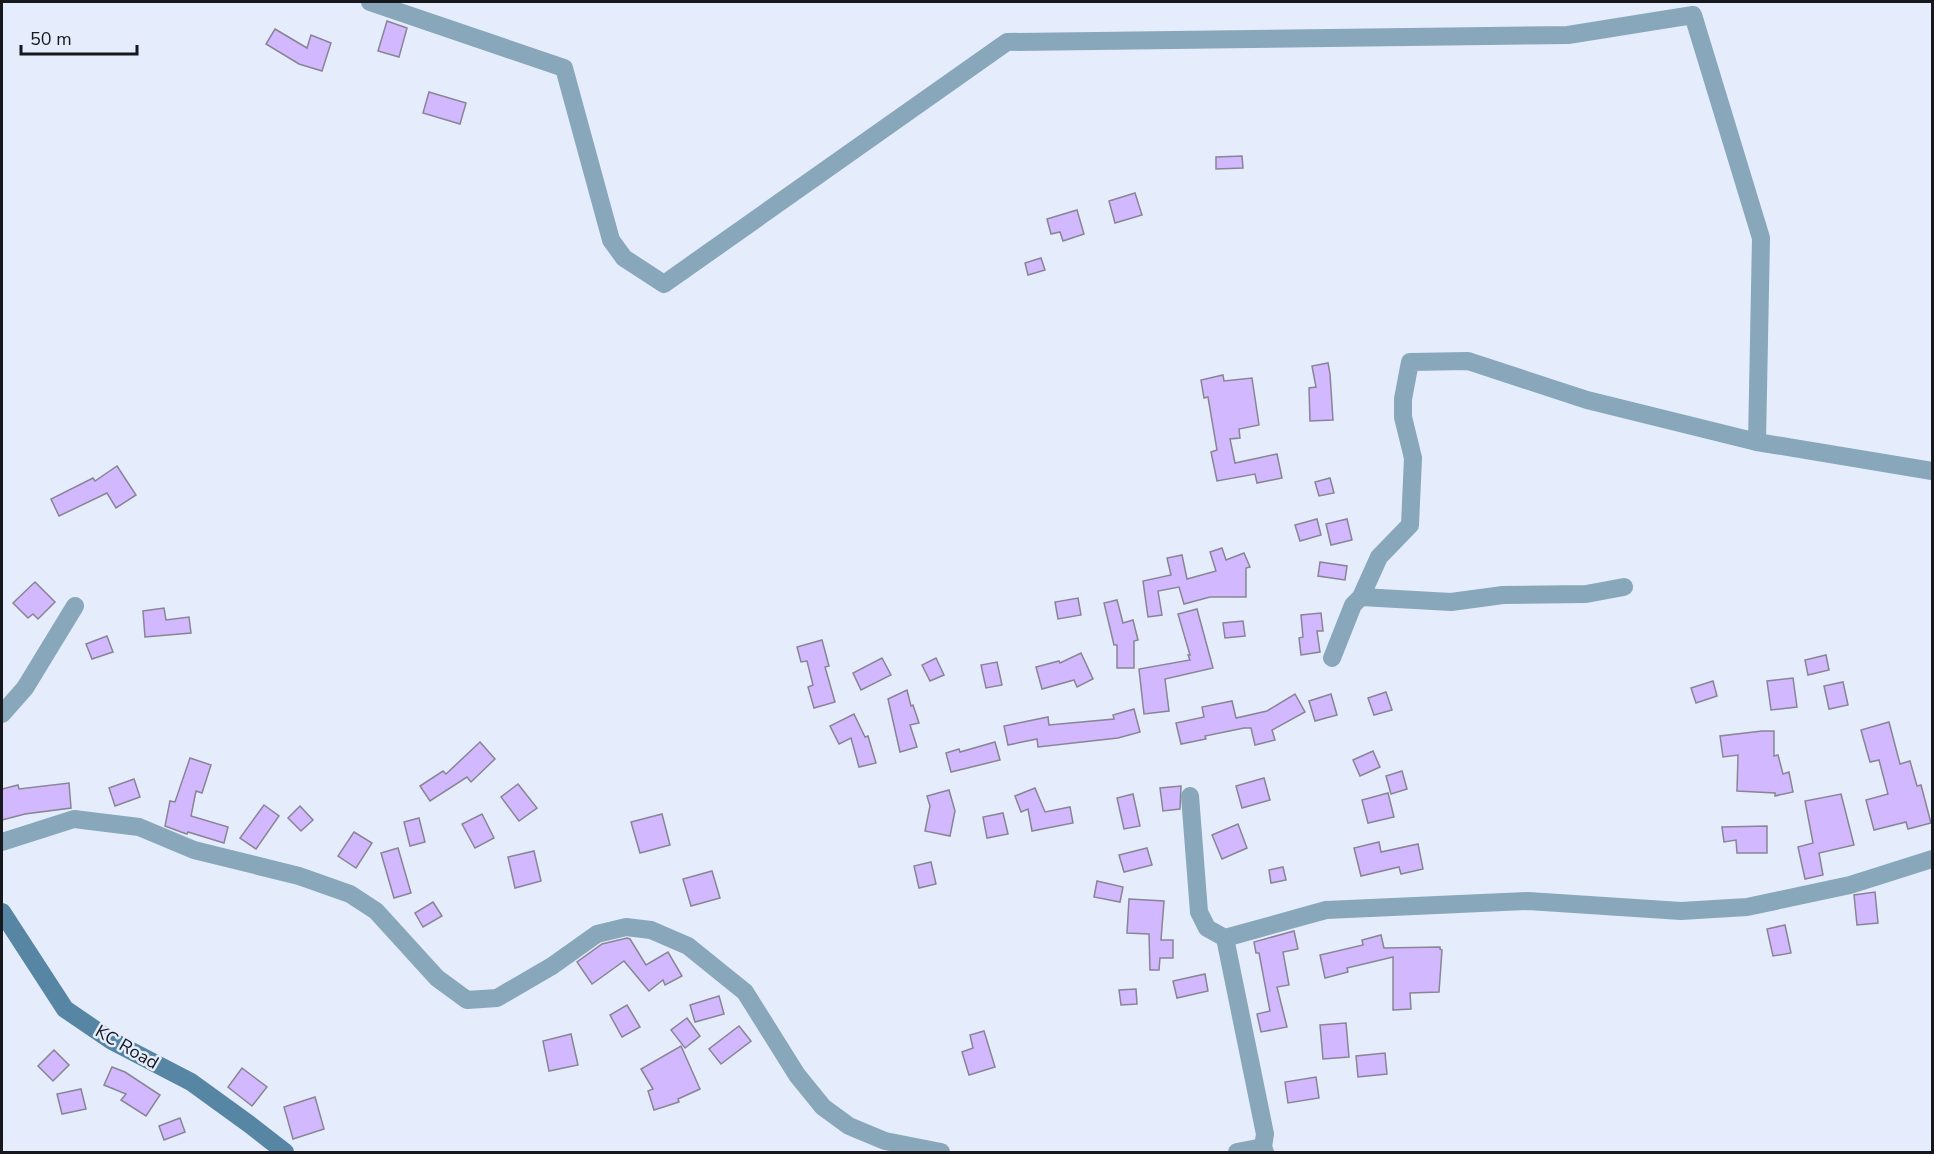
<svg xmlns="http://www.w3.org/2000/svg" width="1934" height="1154" font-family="'Nunito Sans',sans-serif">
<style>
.building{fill:#d1b8ff;stroke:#898593;stroke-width:1.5}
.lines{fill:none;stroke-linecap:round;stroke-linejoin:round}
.minor{stroke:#88a7bb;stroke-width:18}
.secondary{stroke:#5686a3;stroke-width:18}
.labels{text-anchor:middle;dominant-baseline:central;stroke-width:5;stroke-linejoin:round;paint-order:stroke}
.street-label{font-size:18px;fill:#16181e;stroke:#e5ecfb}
</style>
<rect width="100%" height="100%" fill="#e5ecfb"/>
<g class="building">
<path d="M 387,21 L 407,28 L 399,57 L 378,51 Z"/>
<path d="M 275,29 L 307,48 L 311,35 L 331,43 L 322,71 L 299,64 L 266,44 Z"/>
<path d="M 429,92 L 466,103 L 460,124 L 423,113 Z"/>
<path d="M 1242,156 L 1243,168 L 1216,169 L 1216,157 Z"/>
<path d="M 1135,193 L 1142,215 L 1115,223 L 1109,201 Z"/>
<path d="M 1077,210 L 1084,234 L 1063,241 L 1060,232 L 1051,234 L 1047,219 Z"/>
<path d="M 1041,258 L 1045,270 L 1028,275 L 1025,263 Z"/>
<path d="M 1328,363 L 1330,374 L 1333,420 L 1310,421 L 1309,388 L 1316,387 L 1312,366 Z"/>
<path d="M 1223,375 L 1224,381 L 1252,378 L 1259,425 L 1239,429 L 1240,438 L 1230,439 L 1235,463 L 1277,454 L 1282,478 L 1257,483 L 1255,474 L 1217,481 L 1211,452 L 1217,450 L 1208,397 L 1204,398 L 1201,380 Z"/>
<path d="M 117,466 L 136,495 L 116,508 L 107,493 L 59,516 L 51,499 L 93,478 L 95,481 Z"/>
<path d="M 1330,478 L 1334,493 L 1319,496 L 1315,482 Z"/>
<path d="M 1317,519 L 1321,535 L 1300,541 L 1295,525 Z"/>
<path d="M 1347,519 L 1352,540 L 1331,545 L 1326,524 Z"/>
<path d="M 1222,548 L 1226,560 L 1244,553 L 1250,567 L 1246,568 L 1246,597 L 1210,597 L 1184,604 L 1179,587 L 1158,591 L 1162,615 L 1148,617 L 1143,581 L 1171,575 L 1167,558 L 1182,555 L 1187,579 L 1216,571 L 1210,552 Z"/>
<path d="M 1320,562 L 1347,566 L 1345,580 L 1318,576 Z"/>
<path d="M 35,582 L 55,602 L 38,619 L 33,614 L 28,618 L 13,603 Z"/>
<path d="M 1078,598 L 1081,615 L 1058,619 L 1055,602 Z"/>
<path d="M 1117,600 L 1123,623 L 1133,620 L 1138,640 L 1134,641 L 1134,668 L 1117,668 L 1117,645 L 1114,645 L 1104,603 Z"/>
<path d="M 164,608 L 166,620 L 189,617 L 191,633 L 145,637 L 143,611 Z"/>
<path d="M 1197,609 L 1213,668 L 1165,679 L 1169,711 L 1144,714 L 1139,669 L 1190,660 L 1188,655 L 1190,655 L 1178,614 Z"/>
<path d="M 1321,613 L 1323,631 L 1317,631 L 1320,652 L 1301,655 L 1299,638 L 1303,637 L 1301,615 Z"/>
<path d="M 1243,621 L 1245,636 L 1225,638 L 1223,623 Z"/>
<path d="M 107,636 L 113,652 L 92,659 L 86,644 Z"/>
<path d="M 822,640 L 829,666 L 825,667 L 835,702 L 814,708 L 808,687 L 813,685 L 807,661 L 801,662 L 797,647 Z"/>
<path d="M 1081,653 L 1093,679 L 1077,687 L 1074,680 L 1042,689 L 1036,667 L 1059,661 L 1060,663 Z"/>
<path d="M 1826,655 L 1829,670 L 1808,675 L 1805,660 Z"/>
<path d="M 882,658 L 891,675 L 861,690 L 853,673 Z"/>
<path d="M 936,658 L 944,675 L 930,681 L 922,665 Z"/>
<path d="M 997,662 L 1002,685 L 986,688 L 981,665 Z"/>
<path d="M 1793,678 L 1797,707 L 1771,710 L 1767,681 Z"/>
<path d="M 1713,681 L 1717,696 L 1696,703 L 1691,688 Z"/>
<path d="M 1843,682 L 1848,705 L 1829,709 L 1824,686 Z"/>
<path d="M 907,690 L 911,706 L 913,705 L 919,723 L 910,725 L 917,747 L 900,752 L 888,699 Z"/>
<path d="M 1386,692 L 1392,710 L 1374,715 L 1368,698 Z"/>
<path d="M 1295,694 L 1305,712 L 1272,730 L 1275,740 L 1255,745 L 1251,728 L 1244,728 L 1205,736 L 1206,739 L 1181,744 L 1176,723 L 1204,717 L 1202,707 L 1232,701 L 1236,718 L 1267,711 Z"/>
<path d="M 1331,694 L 1337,715 L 1315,721 L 1309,701 Z"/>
<path d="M 1134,709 L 1140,732 L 1118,738 L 1038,747 L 1037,739 L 1008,745 L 1004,726 L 1048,717 L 1049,725 L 1114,719 L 1113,715 Z"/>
<path d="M 854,714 L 865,737 L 868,736 L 876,763 L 859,767 L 851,738 L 839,744 L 830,726 Z"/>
<path d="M 1889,722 L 1900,764 L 1910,761 L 1917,786 L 1921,785 L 1931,823 L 1908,829 L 1906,822 L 1874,830 L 1866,800 L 1888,794 L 1879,760 L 1870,762 L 1861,730 Z"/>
<path d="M 1762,731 L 1774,731 L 1774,756 L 1778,755 L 1783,774 L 1789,772 L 1793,792 L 1775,796 L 1775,793 L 1737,791 L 1738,755 L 1723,757 L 1720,736 Z"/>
<path d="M 480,742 L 495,759 L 471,782 L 467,777 L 430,801 L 420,786 L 443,771 L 446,774 Z"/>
<path d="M 995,742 L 1000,760 L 951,772 L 946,753 L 959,749 L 960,752 Z"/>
<path d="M 1373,751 L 1380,767 L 1360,776 L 1353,760 Z"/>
<path d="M 190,758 L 211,765 L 202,793 L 196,791 L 191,816 L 228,827 L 224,843 L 188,832 L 187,834 L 181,832 L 165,826 L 170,801 L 175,802 Z"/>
<path d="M 1402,771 L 1407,789 L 1391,794 L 1386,776 Z"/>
<path d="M 1264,778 L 1270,800 L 1242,808 L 1236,786 Z"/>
<path d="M 134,779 L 140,797 L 115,806 L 109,788 Z"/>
<path d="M 69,783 L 71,808 L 25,814 L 2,820 L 2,789 L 18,785 L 19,789 Z"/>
<path d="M 518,784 L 537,808 L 519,821 L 501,797 Z"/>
<path d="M 1181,786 L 1180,809 L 1163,811 L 1160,788 Z"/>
<path d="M 1035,788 L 1045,812 L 1070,807 L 1073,823 L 1032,831 L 1028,809 L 1021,812 L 1015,796 Z"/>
<path d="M 949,790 L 955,811 L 950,836 L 925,831 L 930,806 L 927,796 Z"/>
<path d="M 1388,793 L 1394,817 L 1368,823 L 1362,800 Z"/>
<path d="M 1133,794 L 1140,826 L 1124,829 L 1117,798 Z"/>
<path d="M 1841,794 L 1854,845 L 1819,853 L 1823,875 L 1805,879 L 1798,847 L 1813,843 L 1805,801 Z"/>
<path d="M 264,805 L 279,816 L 256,849 L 240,838 Z"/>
<path d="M 300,806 L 313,820 L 301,831 L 288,818 Z"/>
<path d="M 1003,813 L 1008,834 L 987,838 L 983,817 Z"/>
<path d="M 482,814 L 494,838 L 475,848 L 462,824 Z"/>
<path d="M 662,814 L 670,845 L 640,853 L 631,822 Z"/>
<path d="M 419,818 L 425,842 L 410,846 L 404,822 Z"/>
<path d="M 1238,824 L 1247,848 L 1222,859 L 1212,835 Z"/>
<path d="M 1767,826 L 1767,853 L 1737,853 L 1736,840 L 1724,842 L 1722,827 Z"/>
<path d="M 354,832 L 372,843 L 356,868 L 338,856 Z"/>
<path d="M 1379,842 L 1381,852 L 1418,844 L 1423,869 L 1401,874 L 1399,867 L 1361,876 L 1354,848 Z"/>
<path d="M 398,848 L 411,893 L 394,898 L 381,853 Z"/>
<path d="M 1147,848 L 1152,865 L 1124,872 L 1119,855 Z"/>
<path d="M 534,851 L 541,881 L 515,888 L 508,857 Z"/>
<path d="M 931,862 L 936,884 L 919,888 L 914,866 Z"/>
<path d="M 1283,867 L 1286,880 L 1271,883 L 1269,870 Z"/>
<path d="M 712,871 L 720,898 L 691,906 L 683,879 Z"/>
<path d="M 1097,881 L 1123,887 L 1120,902 L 1094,897 Z"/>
<path d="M 1875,892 L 1878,923 L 1857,925 L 1854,895 Z"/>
<path d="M 1129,899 L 1164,901 L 1161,940 L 1173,940 L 1173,958 L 1160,958 L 1159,970 L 1150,970 L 1149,934 L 1127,933 Z"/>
<path d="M 433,902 L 442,916 L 423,927 L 415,913 Z"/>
<path d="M 1785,925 L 1791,953 L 1773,956 L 1767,929 Z"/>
<path d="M 1294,931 L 1298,949 L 1283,952 L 1289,985 L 1277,987 L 1287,1027 L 1261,1032 L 1257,1014 L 1270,1011 L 1259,953 L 1256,953 L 1254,942 Z"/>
<path d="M 1381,935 L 1384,948 L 1440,947 L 1440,949 L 1442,950 L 1439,992 L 1410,993 L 1411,1009 L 1393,1010 L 1393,957 L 1347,968 L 1348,972 L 1325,978 L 1320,955 L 1363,945 L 1362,940 Z"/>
<path d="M 627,938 L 630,939 L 646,965 L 668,952 L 682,976 L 665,985 L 663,980 L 649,991 L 624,961 L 592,984 L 577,962 L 602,944 Z"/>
<path d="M 1205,974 L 1208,991 L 1177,998 L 1173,981 Z"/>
<path d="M 1136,989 L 1137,1004 L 1121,1005 L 1119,990 Z"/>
<path d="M 719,996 L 724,1014 L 695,1022 L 690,1005 Z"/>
<path d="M 627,1005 L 640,1027 L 622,1037 L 610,1015 Z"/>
<path d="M 687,1018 L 700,1036 L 685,1048 L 671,1030 Z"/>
<path d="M 1346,1023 L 1349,1057 L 1323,1059 L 1320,1025 Z"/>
<path d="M 739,1026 L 751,1041 L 721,1064 L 709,1049 Z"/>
<path d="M 984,1031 L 995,1067 L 969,1075 L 962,1052 L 973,1048 L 970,1035 Z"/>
<path d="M 571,1034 L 578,1065 L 549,1071 L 543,1041 Z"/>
<path d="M 681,1046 L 700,1089 L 678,1099 L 679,1102 L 654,1110 L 648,1091 L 653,1089 L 641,1069 Z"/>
<path d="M 54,1050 L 69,1065 L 53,1081 L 38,1066 Z"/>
<path d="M 1385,1053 L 1387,1074 L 1358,1077 L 1356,1056 Z"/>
<path d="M 112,1067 L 125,1072 L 160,1095 L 146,1116 L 121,1100 L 126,1094 L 104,1085 Z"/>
<path d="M 242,1068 L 267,1087 L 252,1106 L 228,1087 Z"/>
<path d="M 1316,1077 L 1319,1098 L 1288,1103 L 1285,1082 Z"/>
<path d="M 81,1089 L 86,1109 L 62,1114 L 57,1094 Z"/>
<path d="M 315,1097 L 324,1129 L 293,1139 L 284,1107 Z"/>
<path d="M 180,1118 L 185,1132 L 164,1140 L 159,1126 Z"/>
</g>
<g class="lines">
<g class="minor">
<path d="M 370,2 L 564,68 L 611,240 L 624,258 L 664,284 L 1007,42 L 1568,35 L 1693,15 L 1761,238 L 1757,442 L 1932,471"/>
<path d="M 1361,597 L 1451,602 L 1503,595 L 1586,594 L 1624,587"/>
<path d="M 1332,658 L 1353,605 L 1361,597 L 1379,557 L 1410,525 L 1413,458 L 1403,417 L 1403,399 L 1410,362 L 1468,361 L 1587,400 L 1757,442"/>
<path d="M 2,714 L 25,688 L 75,606"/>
<path d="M 1190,796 L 1199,912 L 1207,928 L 1225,938 L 1326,910 L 1528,901 L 1681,911 L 1747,907 L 1850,885 L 1932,859"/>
<path d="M 2,842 L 74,819 L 139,827 L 194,850 L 299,876 L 350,894 L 376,911 L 437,978 L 467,1000 L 497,998 L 552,966 L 597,934 L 626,927 L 651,930 L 688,946 L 745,992 L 797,1075 L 823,1107 L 849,1126 L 885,1141 L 941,1152"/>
<path d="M 1225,938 L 1265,1134 L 1263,1147 L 1265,1152"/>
<path d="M 1237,1152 L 1263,1147"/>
</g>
<path class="secondary" d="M 2,912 L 65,1009 L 112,1041 L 191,1082 L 249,1124 L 285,1152"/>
</g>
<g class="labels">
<g class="street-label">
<text transform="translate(127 1047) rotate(30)">KC Road</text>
</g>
</g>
<rect width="1934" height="1154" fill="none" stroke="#16181e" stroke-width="6"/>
<path d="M21 45v9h116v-9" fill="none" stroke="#16181e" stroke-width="3"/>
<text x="30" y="45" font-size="18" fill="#16181e" stroke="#e5ecfb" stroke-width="4.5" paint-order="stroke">50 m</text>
</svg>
